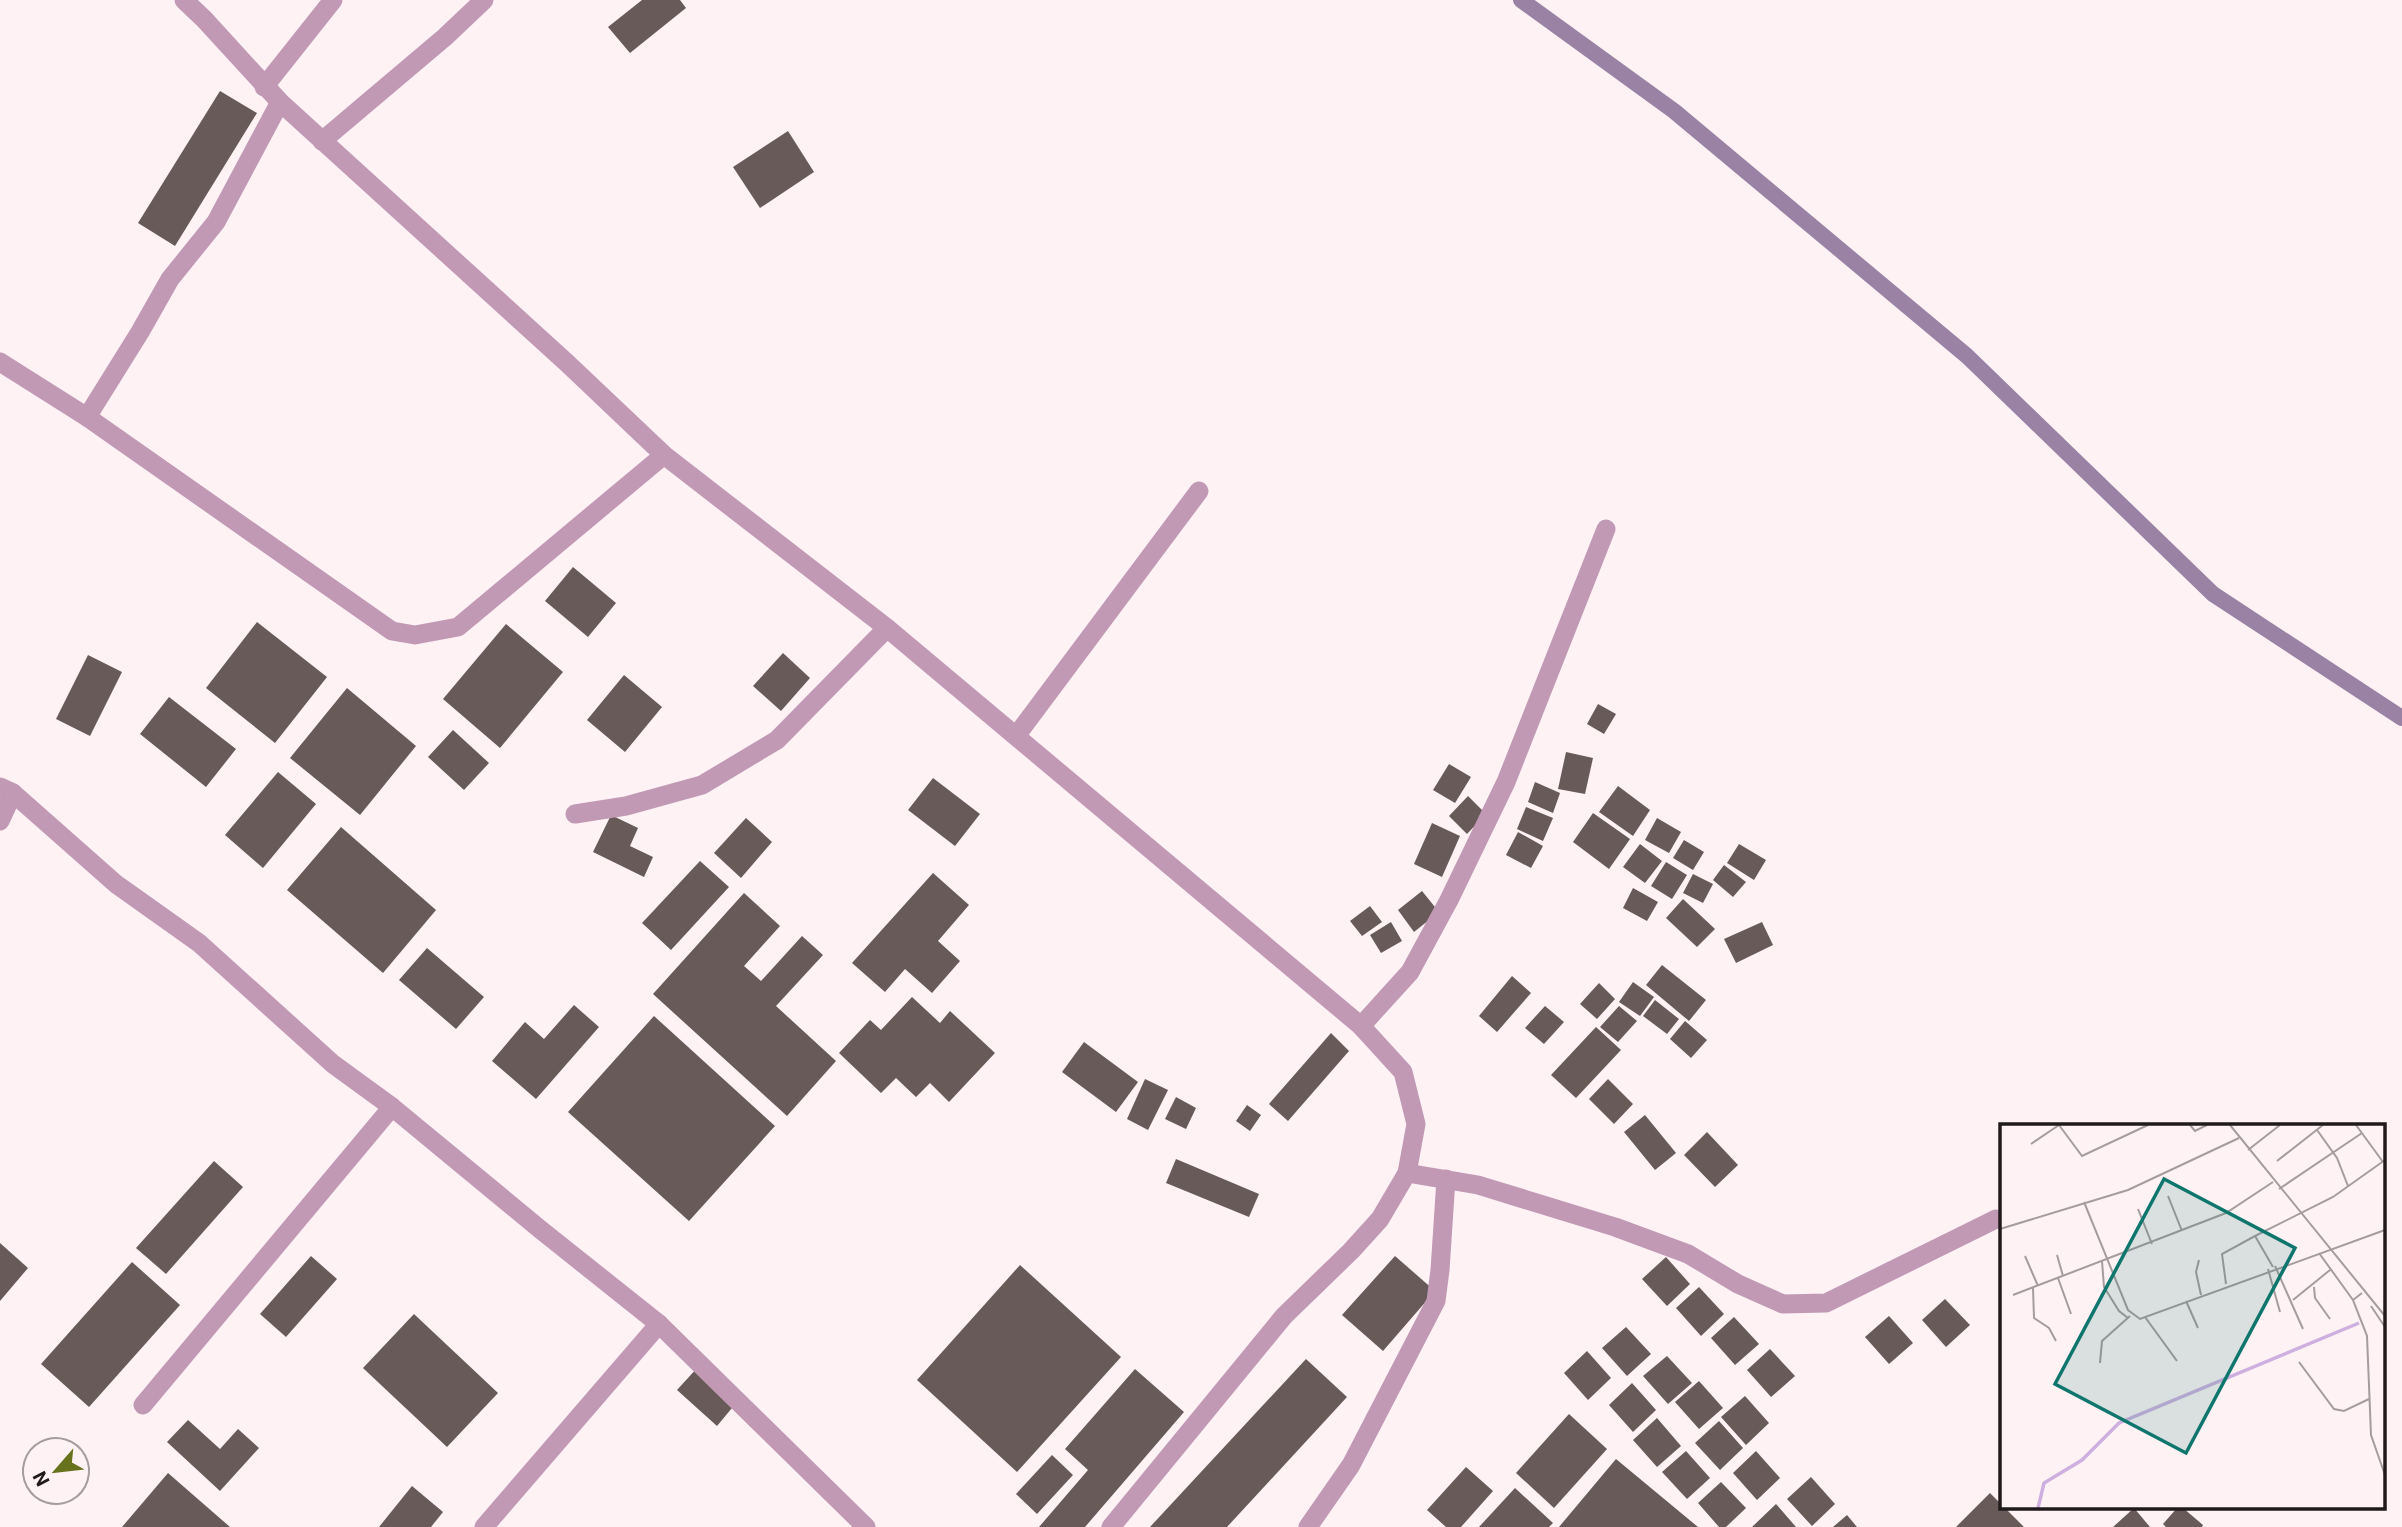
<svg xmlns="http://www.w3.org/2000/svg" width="2402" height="1527" font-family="Roboto,sans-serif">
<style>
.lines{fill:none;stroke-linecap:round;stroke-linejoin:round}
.stream{stroke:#9a82a4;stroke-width:16}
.building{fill:#675a59}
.service{stroke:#c199b5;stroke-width:19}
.minor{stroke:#c199b5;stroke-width:19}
.inset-river{fill:none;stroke:#cfafdf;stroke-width:3.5}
.inset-road{fill:none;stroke:#a59c9e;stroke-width:2}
.view{fill:#0f766e;fill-opacity:0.15;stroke:#0f766e;stroke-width:3.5}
.inset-edge{fill:none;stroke:#201a1c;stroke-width:3.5}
</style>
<rect width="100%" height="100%" fill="#fef2f5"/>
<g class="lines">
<path class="stream" d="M 1521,0 L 1674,111 L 1967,356 L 2213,594 L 2402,718"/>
</g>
<g class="building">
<path d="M 642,0 L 680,0 L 686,8 L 630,53 L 608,27 Z"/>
<path d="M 220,91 L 257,113 L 175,246 L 138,223 Z"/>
<path d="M 788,131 L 814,172 L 760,208 L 733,167 Z"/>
<path d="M 573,567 L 616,603 L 588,637 L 545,601 Z"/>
<path d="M 257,622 L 327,677 L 275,743 L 206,688 Z"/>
<path d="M 506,624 L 563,672 L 500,748 L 443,699 Z"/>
<path d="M 783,653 L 810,678 L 781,711 L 753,686 Z"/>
<path d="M 88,655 L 122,672 L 90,736 L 56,719 Z"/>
<path d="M 624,675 L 662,707 L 625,752 L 587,720 Z"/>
<path d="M 347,688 L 416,746 L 360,815 L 290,758 Z"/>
<path d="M 169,697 L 236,749 L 206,787 L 140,734 Z"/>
<path d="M 1598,704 L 1616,714 L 1604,734 L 1587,724 Z"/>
<path d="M 453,730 L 489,763 L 464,790 L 428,757 Z"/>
<path d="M 1566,752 L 1593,758 L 1585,794 L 1558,789 Z"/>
<path d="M 1449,764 L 1471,777 L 1455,803 L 1433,790 Z"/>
<path d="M 278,772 L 316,804 L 263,868 L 225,835 Z"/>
<path d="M 933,778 L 980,814 L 955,846 L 908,810 Z"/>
<path d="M 1535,782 L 1560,793 L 1553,813 L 1528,802 Z"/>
<path d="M 1618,786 L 1650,810 L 1633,836 L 1599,812 Z"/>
<path d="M 1468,796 L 1486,814 L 1467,834 L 1449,816 Z"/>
<path d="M 1526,807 L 1553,818 L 1543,841 L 1517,829 Z"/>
<path d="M 1593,813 L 1630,839 L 1609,869 L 1573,842 Z"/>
<path d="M 611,815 L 638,828 L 630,846 L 653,857 L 644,877 L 593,852 Z"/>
<path d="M 746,818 L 772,842 L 741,878 L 714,853 Z"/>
<path d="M 1657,818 L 1681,832 L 1669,853 L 1645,840 Z"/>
<path d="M 1432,823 L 1460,836 L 1442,877 L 1414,864 Z"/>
<path d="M 341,827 L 436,910 L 383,973 L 287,890 Z"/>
<path d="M 1518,832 L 1543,846 L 1531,868 L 1506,855 Z"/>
<path d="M 1684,840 L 1704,852 L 1693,870 L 1673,858 Z"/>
<path d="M 1640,844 L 1662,861 L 1645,883 L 1623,867 Z"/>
<path d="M 1739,844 L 1766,860 L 1754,880 L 1727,863 Z"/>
<path d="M 700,861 L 729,887 L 671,950 L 642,923 Z"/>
<path d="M 1666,862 L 1687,875 L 1672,899 L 1651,886 Z"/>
<path d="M 1724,865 L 1746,882 L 1733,897 L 1713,880 Z"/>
<path d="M 933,873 L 969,905 L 938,941 L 960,961 L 932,993 L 905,969 L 885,992 L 852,963 Z"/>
<path d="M 1693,874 L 1713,884 L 1703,903 L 1683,893 Z"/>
<path d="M 1633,888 L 1658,902 L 1647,921 L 1623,908 Z"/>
<path d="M 1422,891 L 1439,912 L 1414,932 L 1398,910 Z"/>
<path d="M 744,893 L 780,926 L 744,966 L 761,981 L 802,936 L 823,955 L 776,1006 L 836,1061 L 787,1116 L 653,994 Z"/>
<path d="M 1683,899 L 1715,929 L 1697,947 L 1666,918 Z"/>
<path d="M 1370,906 L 1382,922 L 1362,936 L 1350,921 Z"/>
<path d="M 1391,922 L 1402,941 L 1381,953 L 1370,935 Z"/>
<path d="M 1762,922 L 1773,945 L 1736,963 L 1724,939 Z"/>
<path d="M 427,948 L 484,997 L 456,1029 L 399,980 Z"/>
<path d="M 1662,965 L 1706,1000 L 1689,1021 L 1646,985 Z"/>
<path d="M 1512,976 L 1531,993 L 1497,1032 L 1479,1016 Z"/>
<path d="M 1633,982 L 1654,997 L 1640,1016 L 1619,1002 Z"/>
<path d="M 1599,983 L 1615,999 L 1597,1019 L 1580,1004 Z"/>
<path d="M 912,997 L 940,1023 L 950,1011 L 995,1053 L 949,1102 L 930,1083 L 916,1097 L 896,1078 L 881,1093 L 839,1053 L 870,1020 L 881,1030 Z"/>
<path d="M 1655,1000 L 1679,1019 L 1667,1034 L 1643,1016 Z"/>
<path d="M 574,1005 L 599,1027 L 536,1099 L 492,1061 L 525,1022 L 544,1039 Z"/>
<path d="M 1545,1006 L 1564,1022 L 1544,1044 L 1525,1028 Z"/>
<path d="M 1619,1006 L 1637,1021 L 1618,1042 L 1600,1027 Z"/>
<path d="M 654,1016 L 775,1126 L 689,1221 L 568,1112 Z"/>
<path d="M 1685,1021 L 1707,1040 L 1691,1058 L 1670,1039 Z"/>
<path d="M 1596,1027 L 1621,1050 L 1576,1098 L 1551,1075 Z"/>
<path d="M 1331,1033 L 1349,1051 L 1288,1121 L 1269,1104 Z"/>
<path d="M 1084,1042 L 1138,1082 L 1116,1112 L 1062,1072 Z"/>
<path d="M 1145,1079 L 1168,1090 L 1148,1130 L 1127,1119 Z"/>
<path d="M 1608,1079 L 1633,1104 L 1614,1124 L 1589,1099 Z"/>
<path d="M 1176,1097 L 1196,1108 L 1186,1129 L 1165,1119 Z"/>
<path d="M 1247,1105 L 1261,1115 L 1250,1131 L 1236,1121 Z"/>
<path d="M 1645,1115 L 1676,1153 L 1655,1170 L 1624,1132 Z"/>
<path d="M 1707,1132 L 1738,1165 L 1715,1187 L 1684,1155 Z"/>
<path d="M 1176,1159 L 1259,1194 L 1249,1217 L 1166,1183 Z"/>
<path d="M 214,1161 L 243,1187 L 166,1274 L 136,1248 Z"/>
<path d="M 0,1243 L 28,1268 L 0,1301 Z"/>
<path d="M 311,1256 L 337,1279 L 286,1337 L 260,1314 Z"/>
<path d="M 1395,1256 L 1435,1291 L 1383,1351 L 1342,1315 Z"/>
<path d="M 1666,1257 L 1690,1284 L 1667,1306 L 1642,1279 Z"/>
<path d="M 132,1262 L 180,1305 L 89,1407 L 41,1364 Z"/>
<path d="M 1020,1265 L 1121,1357 L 1017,1472 L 917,1380 Z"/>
<path d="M 1699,1287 L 1724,1314 L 1701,1336 L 1676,1308 Z"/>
<path d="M 1945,1299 L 1970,1325 L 1946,1347 L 1922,1320 Z"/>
<path d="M 414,1314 L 498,1393 L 447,1447 L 363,1368 Z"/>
<path d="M 1889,1316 L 1913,1343 L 1889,1364 L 1865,1337 Z"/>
<path d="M 1734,1317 L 1759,1344 L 1735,1365 L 1711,1338 Z"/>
<path d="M 1626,1327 L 1651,1354 L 1627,1376 L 1602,1348 Z"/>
<path d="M 1770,1349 L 1795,1376 L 1771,1397 L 1747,1370 Z"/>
<path d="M 1587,1351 L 1611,1378 L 1588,1400 L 1564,1373 Z"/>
<path d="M 1667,1356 L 1692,1383 L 1668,1404 L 1643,1376 Z"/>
<path d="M 1306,1359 L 1347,1397 L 1227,1527 L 1150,1527 Z"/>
<path d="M 698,1367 L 737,1402 L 717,1426 L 677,1390 Z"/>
<path d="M 1135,1369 L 1184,1412 L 1085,1527 L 1039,1527 L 1088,1470 L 1065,1449 Z"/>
<path d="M 1699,1381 L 1723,1408 L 1699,1429 L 1675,1402 Z"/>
<path d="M 1632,1383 L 1656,1410 L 1633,1432 L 1609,1405 Z"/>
<path d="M 1745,1396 L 1769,1423 L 1746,1445 L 1721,1417 Z"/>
<path d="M 1569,1414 L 1607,1449 L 1554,1508 L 1516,1473 Z"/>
<path d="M 1657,1418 L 1681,1446 L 1657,1467 L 1633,1440 Z"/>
<path d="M 188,1420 L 220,1449 L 238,1429 L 259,1448 L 220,1491 L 167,1442 Z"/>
<path d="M 1719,1421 L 1743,1448 L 1720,1470 L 1695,1443 Z"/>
<path d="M 1686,1451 L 1710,1478 L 1687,1499 L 1662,1472 Z"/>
<path d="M 1756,1451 L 1780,1478 L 1757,1500 L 1733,1473 Z"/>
<path d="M 1052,1455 L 1073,1475 L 1037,1514 L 1016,1494 Z"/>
<path d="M 1616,1459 L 1698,1527 L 1559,1527 Z"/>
<path d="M 1466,1467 L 1493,1491 L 1461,1527 L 1446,1527 L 1427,1510 Z"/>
<path d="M 168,1473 L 230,1527 L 122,1527 Z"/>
<path d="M 1811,1477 L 1835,1504 L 1812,1526 L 1787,1499 Z"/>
<path d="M 1721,1482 L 1746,1508 L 1726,1527 L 1719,1527 L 1698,1503 Z"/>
<path d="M 412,1486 L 443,1512 L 431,1527 L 379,1527 Z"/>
<path d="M 1515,1488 L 1553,1523 L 1549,1527 L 1479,1527 Z"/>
<path d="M 1990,1493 L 2001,1504 L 2001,1508 L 2005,1508 L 2024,1527 L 1956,1527 Z"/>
<path d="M 1776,1504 L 1796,1527 L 1752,1527 Z"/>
<path d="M 2134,1508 L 2150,1527 L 2113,1527 Z"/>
<path d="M 2177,1508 L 2183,1508 L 2203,1525 L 2202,1527 L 2166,1527 L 2163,1524 Z"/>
<path d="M 1847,1515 L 1857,1527 L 1833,1527 Z"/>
</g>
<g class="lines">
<g class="service">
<path d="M 1016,736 L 1199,491"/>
<path d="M 0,821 L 13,793"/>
<path d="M 143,1405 L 392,1107"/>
<path d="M 484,1527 L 659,1324"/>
<path d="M 1308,1527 L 1351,1465 L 1436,1301 L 1440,1270 L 1446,1179"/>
</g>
<g class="minor">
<path d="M 184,0 L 204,19 L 280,102 L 567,363 L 664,455 L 887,628 L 1361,1026 L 1403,1072 L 1416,1124 L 1407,1173 L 1380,1219 L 1351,1251 L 1284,1316 L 1111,1527"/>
<path d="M 264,87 L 333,0"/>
<path d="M 322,141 L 445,37 L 484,0"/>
<path d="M 0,362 L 87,417 L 140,332 L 170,279 L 216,222 L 280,102"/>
<path d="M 87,417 L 392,631 L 415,635 L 458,627 L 664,455"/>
<path d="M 0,787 L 13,793 L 116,884 L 199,943 L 333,1064 L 392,1107 L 541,1230 L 659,1324 L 866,1527"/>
<path d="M 575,814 L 626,806 L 702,785 L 777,740 L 887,628"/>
<path d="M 1361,1026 L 1410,972 L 1449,900 L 1506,782 L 1606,529"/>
<path d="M 1407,1173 L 1478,1185 L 1615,1227 L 1688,1254 L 1738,1284 L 1783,1304 L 1826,1303 L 1996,1219"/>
</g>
</g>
<g transform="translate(2000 1124)">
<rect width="385" height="385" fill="#fef2f5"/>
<path class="inset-river" d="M 38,384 L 44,359 L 82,336 L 119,299 L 359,199"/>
<path class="inset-road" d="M 190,1 L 195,7 L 207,1M 230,1 L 385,192M 356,1 L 383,38M 317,6 L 337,34 L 348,62M 31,20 L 59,1 L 82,32 L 148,1M 248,26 L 280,1M 277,37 L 323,1M 279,65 L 362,9M 168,72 L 182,107M 84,78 L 128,186 L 140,195 L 385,106M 138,85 L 152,120M 0,105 L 128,66 L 239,14M 319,129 L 353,176M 57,131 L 63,152M 25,132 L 38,162M 199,136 L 196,148 L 201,171M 102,137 L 104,163 L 119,187 L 128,194M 275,142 L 303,205M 273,143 L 255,112 L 333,73 L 385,36M 268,145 L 280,188M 58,154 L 71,190M 226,160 L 222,130 L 255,112M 314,163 L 315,174 L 330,195M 33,164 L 34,194 L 49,204 L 56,217M 362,169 L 353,176 L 367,212 L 371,311 L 385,351M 13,171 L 226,89 L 273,58M 293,176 L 330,146M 186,177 L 198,204M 371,182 L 385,203M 145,193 L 177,237M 299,238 L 334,285 L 344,287 L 369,275M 100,239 L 102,217 L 130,192"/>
<path class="view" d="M 164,55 L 295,124 L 186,329 L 55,260 Z"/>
<rect width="385" height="385" class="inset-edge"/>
</g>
<g transform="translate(56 1471) rotate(242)"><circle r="33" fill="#fef2f5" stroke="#a59c9e" stroke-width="2"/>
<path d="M0-5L12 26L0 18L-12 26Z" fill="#67721c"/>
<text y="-10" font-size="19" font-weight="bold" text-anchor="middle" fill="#201a1c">N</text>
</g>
</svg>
